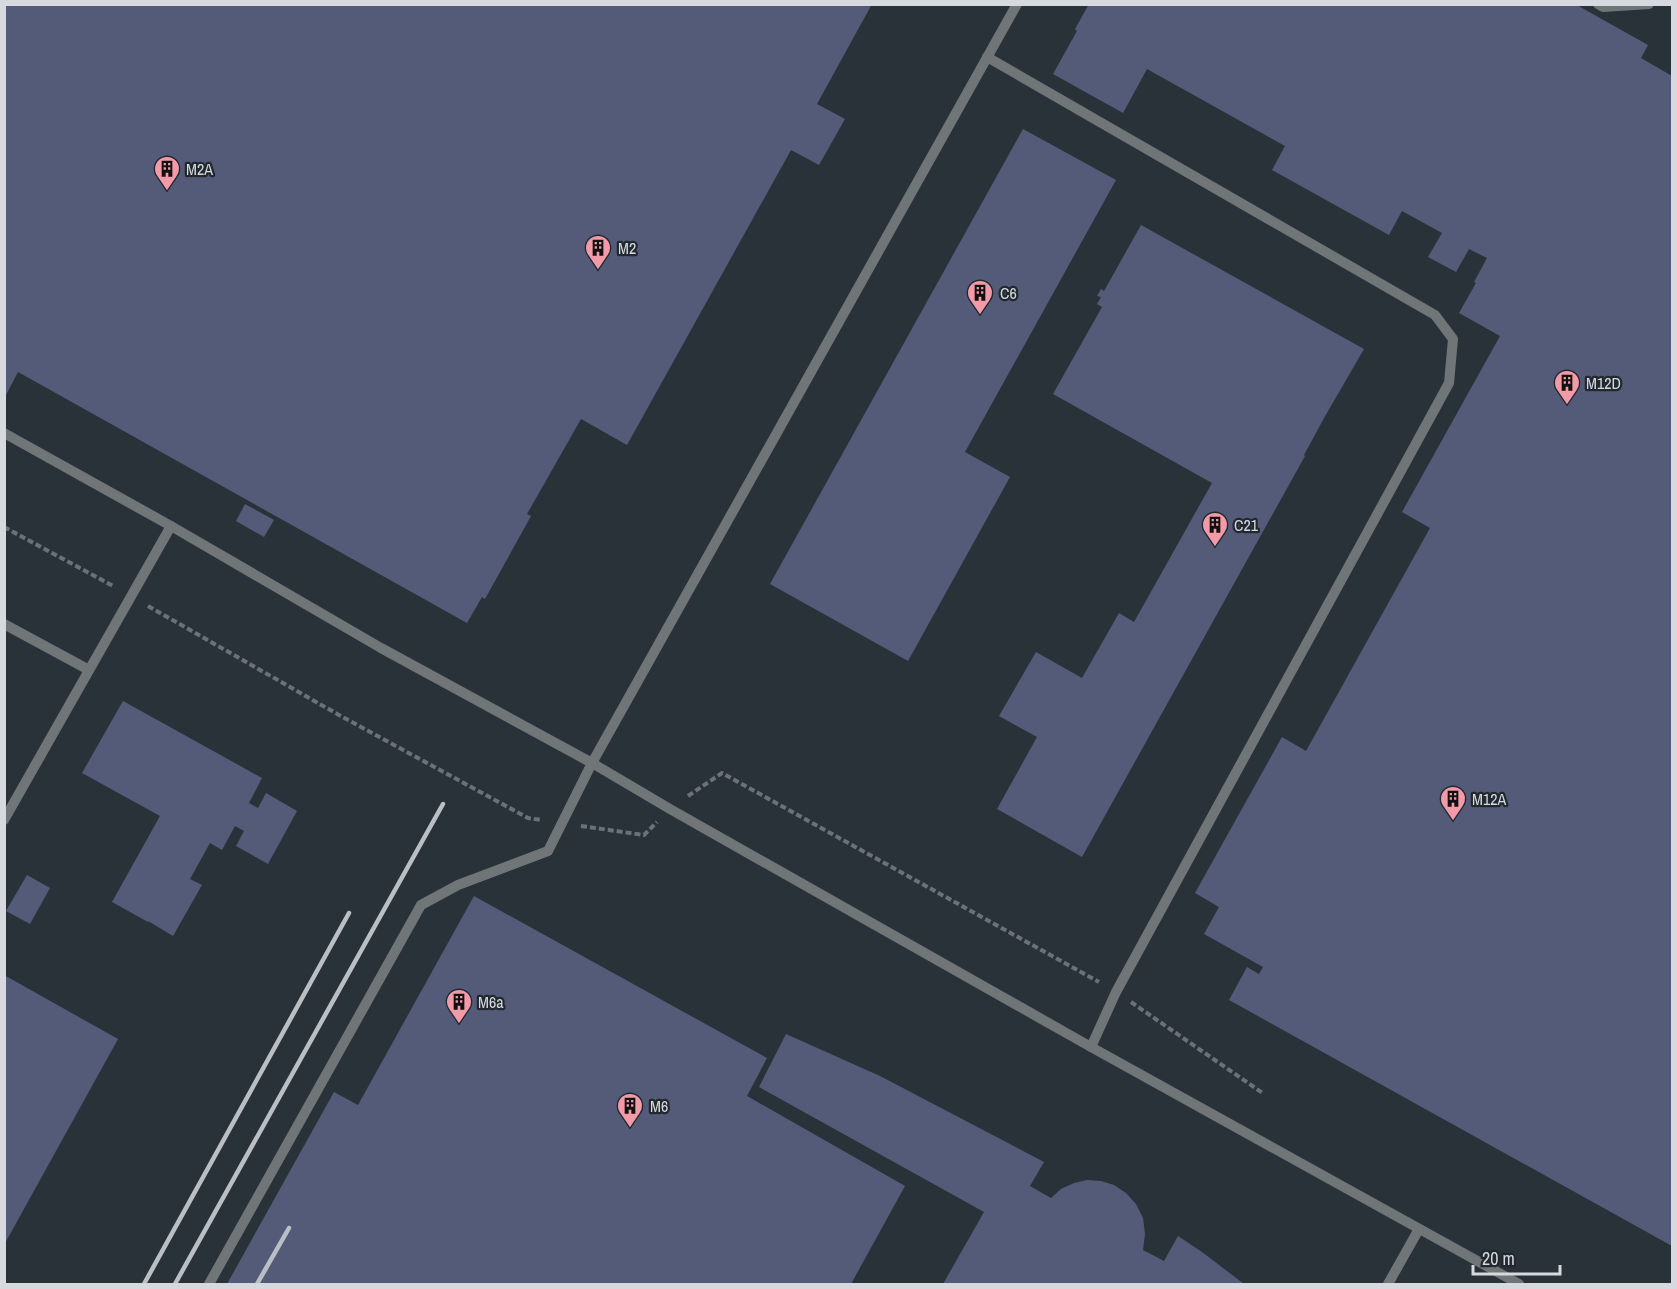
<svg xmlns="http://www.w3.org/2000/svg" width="1677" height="1289" font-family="'Archivo Narrow',sans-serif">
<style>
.building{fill:#545b78}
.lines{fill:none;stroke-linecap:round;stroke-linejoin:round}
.path{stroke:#6a7177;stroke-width:4;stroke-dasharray:6 3;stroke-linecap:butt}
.lane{stroke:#707578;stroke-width:10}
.rail{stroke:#babfc4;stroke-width:4.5}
.labels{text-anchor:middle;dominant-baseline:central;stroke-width:4.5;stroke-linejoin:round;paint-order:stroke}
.poi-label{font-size:16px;fill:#d6dadf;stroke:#21282f;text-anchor:start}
</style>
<rect width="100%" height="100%" fill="#2a3239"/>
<g class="building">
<path d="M 4,4 L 872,4 L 817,104 L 845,119 L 819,165 L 791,150 L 627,445 L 581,419 L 527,514 L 531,516 L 485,599 L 482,597 L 467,623 L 18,372 L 6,395 L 4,394 Z"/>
<path d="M 1089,4 L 1575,4 L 1648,45 L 1641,58 L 1672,76 L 1672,1246 L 1229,1000 L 1247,967 L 1259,974 L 1263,967 L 1204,934 L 1219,907 L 1195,893 L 1282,737 L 1306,751 L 1430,528 L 1402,512 L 1500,336 L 1459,313 L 1476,283 L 1474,282 L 1487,258 L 1469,249 L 1456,272 L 1428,257 L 1442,233 L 1402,211 L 1389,235 L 1272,170 L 1285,146 L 1147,69 L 1123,113 L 1053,74 L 1077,31 L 1075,29 Z"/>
<path d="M 1023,129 L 1116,180 L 965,452 L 1010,477 L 908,661 L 770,584 Z"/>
<path d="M 1141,225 L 1364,349 L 1324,418 L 1304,455 L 1305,456 L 1082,857 L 997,809 L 1037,737 L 999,716 L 1036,652 L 1082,678 L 1119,613 L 1134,622 L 1212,483 L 1053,394 L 1102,307 L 1097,304 L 1101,297 L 1097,296 L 1101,289 L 1104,291 Z"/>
<path d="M 245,504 L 274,520 L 264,537 L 236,521 Z"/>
<path d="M 123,701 L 262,778 L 249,803 L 258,808 L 266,793 L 297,811 L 268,864 L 236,846 L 244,831 L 235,826 L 222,850 L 210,843 L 190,879 L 202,885 L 173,936 L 148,921 L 148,922 L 112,902 L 160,816 L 82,773 Z"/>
<path d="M 27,875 L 50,888 L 30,924 L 6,911 Z"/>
<path d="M 474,896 L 767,1058 L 747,1096 L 905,1186 L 851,1284 L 227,1284 L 334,1092 L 358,1105 Z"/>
<path d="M 4,975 L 118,1039 L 4,1245 Z"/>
<path d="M 786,1034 L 880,1076 L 1044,1162 L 1030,1186 L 1051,1198 L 1061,1189 L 1074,1183 L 1087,1180 L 1101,1181 L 1114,1185 L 1126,1193 L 1136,1204 L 1143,1218 L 1145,1234 L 1143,1250 L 1164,1261 L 1178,1236 L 1202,1252 L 1244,1284 L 943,1284 L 984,1212 L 759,1087 Z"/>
</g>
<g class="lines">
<g class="path">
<path d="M 4,527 L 115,587"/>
<path d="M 148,606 L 339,715 L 528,818 L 541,820"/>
<path d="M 688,796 L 722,773 L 1099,982"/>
<path d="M 581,826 L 644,835 L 657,822"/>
<path d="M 1131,1002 L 1264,1094"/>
</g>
<g class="lane">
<path d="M 1598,4 L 1603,7 L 1649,4"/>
<path d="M 987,57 L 1435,315 L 1453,339 L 1449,383 L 1116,992 L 1091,1047"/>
<path d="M 4,433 L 171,526 L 381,648 L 592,763 L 670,809 L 1091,1047 L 1519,1284"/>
<path d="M 4,624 L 89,670"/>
<path d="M 4,820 L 171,526"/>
<path d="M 209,1284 L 421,905 L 458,885 L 548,851 L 592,763 L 1017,4"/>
<path d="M 1388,1284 L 1419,1229"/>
</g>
<g class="rail">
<path d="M 144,1284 L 349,913"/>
<path d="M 175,1284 L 443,804"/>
<path d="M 257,1284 L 289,1228"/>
</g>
</g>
<defs>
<symbol id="building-pin" viewBox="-11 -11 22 30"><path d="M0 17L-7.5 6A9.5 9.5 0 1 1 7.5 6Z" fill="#f39aa8" stroke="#21282f"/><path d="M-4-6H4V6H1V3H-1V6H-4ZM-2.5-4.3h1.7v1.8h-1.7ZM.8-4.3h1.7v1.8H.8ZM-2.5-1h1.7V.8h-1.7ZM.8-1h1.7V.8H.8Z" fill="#111"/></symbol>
</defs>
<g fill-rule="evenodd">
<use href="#building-pin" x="152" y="154" width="30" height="40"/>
<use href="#building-pin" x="583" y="233" width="30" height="40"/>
<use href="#building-pin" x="965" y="278" width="30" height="40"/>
<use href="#building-pin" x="1552" y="368" width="30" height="40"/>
<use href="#building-pin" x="1200" y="510" width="30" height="40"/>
<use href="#building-pin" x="1438" y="784" width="30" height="40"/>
<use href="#building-pin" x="444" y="987" width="30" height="40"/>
<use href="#building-pin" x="615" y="1091" width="30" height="40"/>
</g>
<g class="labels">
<g class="poi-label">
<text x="186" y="169">M2A</text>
<text x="618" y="248">M2</text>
<text x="1000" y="293">C6</text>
<text x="1586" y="383">M12D</text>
<text x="1234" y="525">C21</text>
<text x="1472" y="799">M12A</text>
<text x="478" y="1002">M6a</text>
<text x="650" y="1106">M6</text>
</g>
</g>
<rect width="1677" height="1289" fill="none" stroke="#d6dadf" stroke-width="12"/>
<path d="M1473 1265v9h87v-9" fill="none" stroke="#d6dadf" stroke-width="3"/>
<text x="1482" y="1265" font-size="18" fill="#d6dadf" stroke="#21282f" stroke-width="4.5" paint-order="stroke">20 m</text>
</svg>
